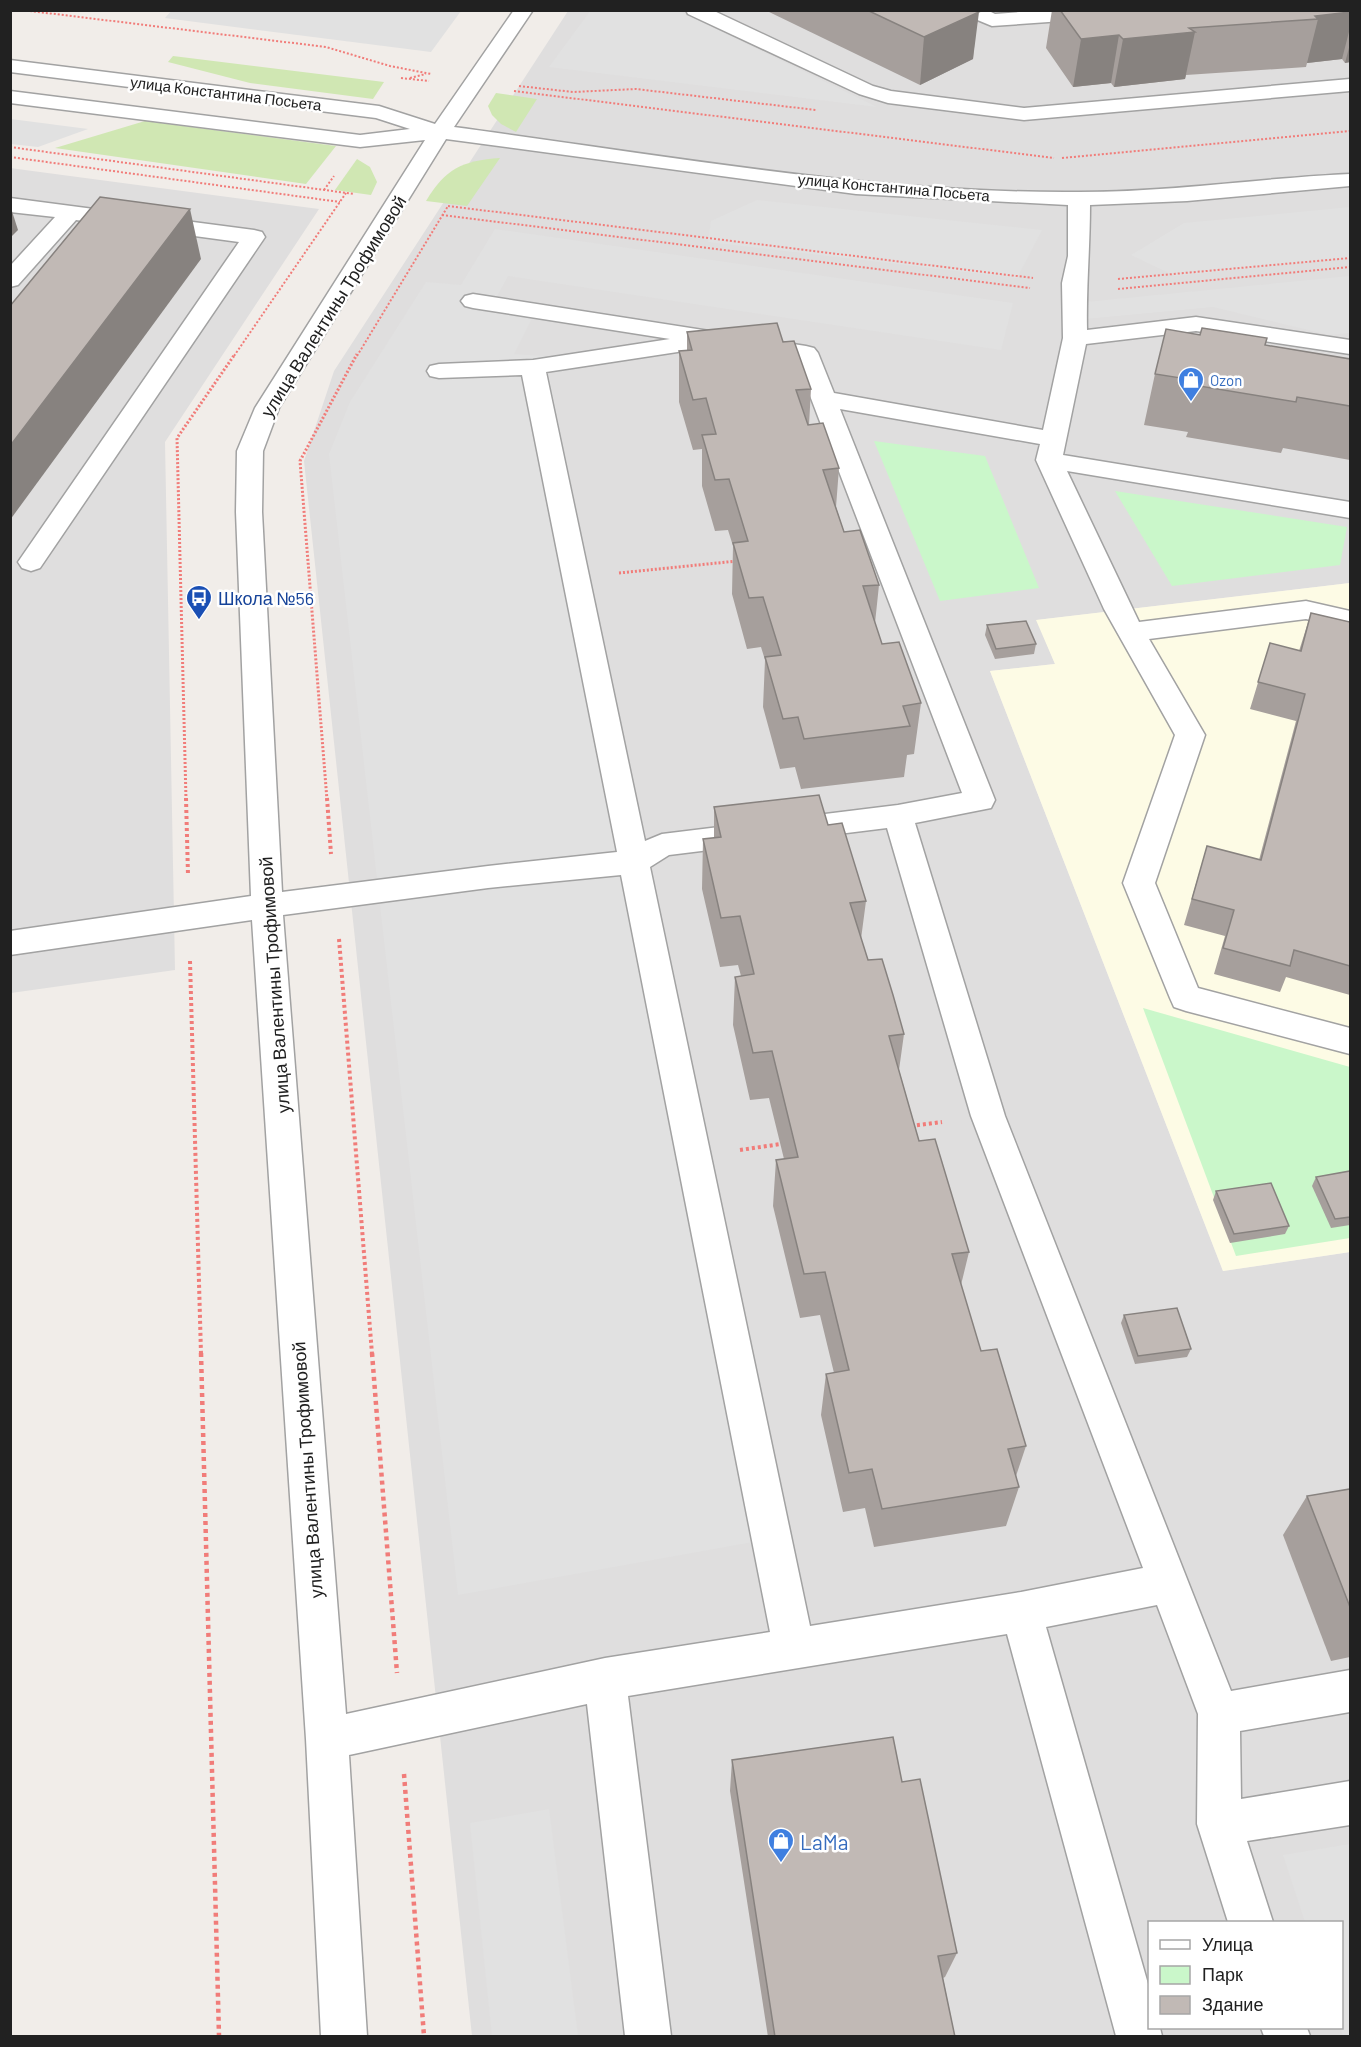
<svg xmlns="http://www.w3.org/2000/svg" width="1361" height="2047" font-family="Barlow,sans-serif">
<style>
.residential{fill:#dfdede;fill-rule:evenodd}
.education{fill:#fdfbe5}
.grass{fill:#d0e7b3}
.park{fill:#caf7ca}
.parking{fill:#e1e1e1}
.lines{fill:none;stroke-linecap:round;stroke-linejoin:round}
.minor-casing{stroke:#a2a2a2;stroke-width:3}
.path-far3{stroke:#f17c79;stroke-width:2;stroke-dasharray:2 2;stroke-linecap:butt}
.path-far2{stroke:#f17c79;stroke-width:3;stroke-dasharray:2 2;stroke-linecap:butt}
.path-far1{stroke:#f17c79;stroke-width:4;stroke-dasharray:3 3;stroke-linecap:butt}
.path{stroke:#f17c79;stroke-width:4.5;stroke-dasharray:4 4;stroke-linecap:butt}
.minor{fill:#fff;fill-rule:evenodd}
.wall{fill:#a69f9c}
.shaded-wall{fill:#87827f}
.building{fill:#c1b9b5;stroke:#87827f;stroke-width:1.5}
.labels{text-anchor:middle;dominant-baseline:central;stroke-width:5;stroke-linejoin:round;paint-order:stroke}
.far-street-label{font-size:15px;fill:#212121;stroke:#fff}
.far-shop-label{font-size:15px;fill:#366cbe;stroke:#fff;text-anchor:start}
.street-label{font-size:18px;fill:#212121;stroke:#fff}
.transit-label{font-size:18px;fill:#164399;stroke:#fff;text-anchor:start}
.near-shop-label{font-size:21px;fill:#366cbe;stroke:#fff;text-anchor:start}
</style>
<rect width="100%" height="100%" fill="#f1ede9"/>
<g class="residential">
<path d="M 568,11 L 1350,11 L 1350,583 L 1037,620 L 1055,664 L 990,671 L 1223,1271 L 1350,1252 L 1350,2036 L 472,2036 L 304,461 L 334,371 ZM 1150,1922 L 1342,1922 L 1342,2028 L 1150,2028 Z"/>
<path d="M 10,168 L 319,209 L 165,442 L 175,970 L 11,993 Z"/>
</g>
<path class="education" d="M 1350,583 L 1350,1252 L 1223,1271 L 990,671 L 1055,664 L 1036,620 Z"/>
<g class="grass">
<path d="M 173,56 L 384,82 L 373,99 L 250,83 L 168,62 Z"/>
<path d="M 496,93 L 537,99 L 516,132 L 501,124 L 492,115 L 488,106 Z"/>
<path d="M 145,121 L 336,146 L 306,184 L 55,148 Z"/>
<path d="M 500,158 L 467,206 L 426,201 C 446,168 462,161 500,158 Z"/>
<path d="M 357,159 L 370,167 L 377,182 L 371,195 L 335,190 Z"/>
</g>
<g class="park">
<path d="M 874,441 L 985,456 L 1039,588 L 940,601 Z"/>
<path d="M 1115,491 L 1347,527 L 1340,565 L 1172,586 Z"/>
<path d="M 1143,1008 L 1350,1067 L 1350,1238 L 1236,1256 Z"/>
</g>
<g class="parking">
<path d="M 172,10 L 461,10 L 461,11 L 431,52 L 165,18 Z"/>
<path d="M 591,10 L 679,11 L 877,107 L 549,67 Z"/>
<path d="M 11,119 L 88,129 L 38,147 L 11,144 Z"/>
<path d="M 757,200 L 1042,230 L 1017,278 L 708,242 L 711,221 Z"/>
<path d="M 1350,207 L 1350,258 L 1175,276 L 1131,255 L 1184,223 Z"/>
<path d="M 495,229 L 1013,303 L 1001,350 L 508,276 L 490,309 L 533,316 L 514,354 L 545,356 L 786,1536 L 458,1595 L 329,454 L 350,402 L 426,282 L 461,285 Z"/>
<path d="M 1350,276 L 1350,333 L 1329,335 L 1213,307 L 1085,319 L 1075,303 Z"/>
<path d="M 549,1809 L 578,2036 L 492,2036 L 470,1823 Z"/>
<path d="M 1350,1844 L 1350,2036 L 1343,2036 L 1340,2028 L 1342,1922 L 1305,1922 L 1283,1855 Z"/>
</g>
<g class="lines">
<defs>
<g id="minor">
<path d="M 514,10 L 533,10 L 454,127 C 658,154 873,194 1079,192 C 1170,192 1260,178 1350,174 L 1350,186 L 1187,201 L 1090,205 C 1090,247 1086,288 1087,330 L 1196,317 L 1350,340 L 1350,354 L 1196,331 L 1086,344 L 1063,455 L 1350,502 L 1350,518 L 1067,471 L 1139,622 L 1306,601 L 1350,611 L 1350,629 L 1306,619 L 1149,639 L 1205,735 L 1155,883 L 1198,988 L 1350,1028 L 1350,1054 L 1186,1011 L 1174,1007 L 1170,998 L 1123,883 L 1175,735 L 1104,609 L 1036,460 L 1040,444 L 840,409 L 995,800 L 991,808 L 915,823 L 1005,1116 L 1231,1691 L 1350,1670 L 1350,1712 L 1240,1731 L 1241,1799 L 1350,1781 L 1350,1825 L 1247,1841 L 1273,1922 L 1228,1922 L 1197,1824 L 1198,1714 L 1157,1605 L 1046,1627 L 1150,1991 L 1150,2028 L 1160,2028 L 1162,2036 L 1116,2036 L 1007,1634 L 628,1696 L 671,2036 L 625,2036 L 587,1704 L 349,1755 L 367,2036 L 321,2036 L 306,1739 L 252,920 L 10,955 L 10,931 L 251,896 L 236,512 L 237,451 L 255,408 L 425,140 L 360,147 L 10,103 L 10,91 L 360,135 L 410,129 L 376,118 L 10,72 L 10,60 L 379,106 L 435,124 ZM 446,139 L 856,194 L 1068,205 L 1068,256 L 1062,283 L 1063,338 L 1043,430 L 834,393 L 818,353 L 814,348 L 806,346 L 473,294 L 465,296 L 461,301 L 465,306 L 473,308 L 670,339 L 533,360 L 439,364 L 430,366 L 427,371 L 430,376 L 439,378 L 522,375 L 617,852 L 488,866 L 282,892 L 262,512 L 263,451 L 279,408 ZM 695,343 L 796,359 L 962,793 L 898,805 L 662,834 L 645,841 L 546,372 L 684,351 L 692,349 ZM 887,828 L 971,1116 L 1143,1568 L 1021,1592 L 810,1626 L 650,867 L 669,855 ZM 621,875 L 770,1632 L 605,1658 L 346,1714 L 283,915 L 488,888 Z"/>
<path d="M 686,10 L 712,10 L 873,86 L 891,91 L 1024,108 L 1350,79 L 1350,91 L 1024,120 L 888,103 L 859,94 L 688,14 Z"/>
<path d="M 961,10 L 987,10 L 995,14 L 1045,10 L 1144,10 L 1135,16 L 992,26 L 963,14 Z"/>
<path d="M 10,198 L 254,230 L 262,232 L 265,237 L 40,568 L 31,571 L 22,568 L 18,562 L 239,242 L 76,220 L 18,285 L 10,287 L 10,266 L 55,217 L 10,212 Z"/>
<path d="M 1261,2028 L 1307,2028 L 1310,2036 L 1264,2036 Z"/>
</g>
</defs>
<use href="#minor" class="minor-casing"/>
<g class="path-far3">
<path d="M 22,10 L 326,47 L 390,66 L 431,74"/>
<path d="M 401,78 L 429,81"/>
<path d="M 410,78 L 426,74"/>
<path d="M 519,86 L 573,92 L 636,89 L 816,110"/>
<path d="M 514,91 L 1054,158"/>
<path d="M 10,147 L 354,194"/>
<path d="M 10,157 L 340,202"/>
<path d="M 1062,158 L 1350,131"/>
<path d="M 324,190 L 334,176"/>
<path d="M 448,206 L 1033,278"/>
<path d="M 442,215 L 1030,288"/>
<path d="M 1118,279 L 1350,258"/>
<path d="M 1118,289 L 1350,267"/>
<path d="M 234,356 L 346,193"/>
<path d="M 357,356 L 448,206"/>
</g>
<g class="path-far2">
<path d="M 619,573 L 737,561"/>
<path d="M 186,800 L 177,438 L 235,354"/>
<path d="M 327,800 L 300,461 L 357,354"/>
</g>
<g class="path-far1">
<path d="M 186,798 L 188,875"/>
<path d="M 327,798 L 331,854"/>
<path d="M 339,939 L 372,1354"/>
<path d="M 190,961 L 201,1354"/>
<path d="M 911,1126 L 942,1122"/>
<path d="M 740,1150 L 781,1144"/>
</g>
<g class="path">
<path d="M 201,1353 L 219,2036"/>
<path d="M 372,1353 L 397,1673"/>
<path d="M 404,1774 L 424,2036"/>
</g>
<use href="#minor" class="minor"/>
</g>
<g class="wall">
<path d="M 765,10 L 976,10 L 973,59 L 920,85 Z"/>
<path d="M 1052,10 L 1350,10 L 1350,62 L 1345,63 L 1342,59 L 1307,63 L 1306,67 L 1186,75 L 1185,79 L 1114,87 L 1111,83 L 1073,87 L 1046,48 Z"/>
<path d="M 687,332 L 783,342 L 811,389 L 809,425 L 839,468 L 836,507 L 844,532 L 879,585 L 875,623 L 882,644 L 921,703 L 914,754 L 907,755 L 904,777 L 801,789 L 795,767 L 780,769 L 763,707 L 765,660 L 761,647 L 747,649 L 732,594 L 733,546 L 728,530 L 715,531 L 702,486 L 702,449 L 693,450 L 679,402 L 679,351 L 687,351 Z"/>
<path d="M 1265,345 L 1350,359 L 1350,460 L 1283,448 L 1281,453 L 1186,437 L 1188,432 L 1144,425 L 1155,374 Z"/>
<path d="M 1311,613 L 1350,622 L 1350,995 L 1286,977 L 1280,992 L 1214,974 L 1225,936 L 1184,925 L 1207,846 L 1259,860 L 1296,721 L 1250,709 L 1270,643 L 1299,651 Z"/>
<path d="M 987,625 L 1036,644 L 1034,654 L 995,659 L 985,635 Z"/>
<path d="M 714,807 L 828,825 L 866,901 L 861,939 L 868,960 L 904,1034 L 899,1070 L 919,1141 L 969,1252 L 961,1285 L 981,1351 L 1026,1446 L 1016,1476 L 1019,1487 L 1006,1526 L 874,1547 L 865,1508 L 843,1512 L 821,1415 L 826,1374 L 834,1373 L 820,1315 L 800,1318 L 773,1206 L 776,1160 L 784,1159 L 769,1098 L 750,1100 L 733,1025 L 735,977 L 741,976 L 738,965 L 720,967 L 702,889 L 703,839 L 714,838 Z"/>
<path d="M 1350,1171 L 1350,1225 L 1331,1228 L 1312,1186 L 1316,1177 Z"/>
<path d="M 1216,1191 L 1289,1226 L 1285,1234 L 1230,1243 L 1213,1200 Z"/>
<path d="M 1124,1315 L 1191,1349 L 1187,1357 L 1135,1364 L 1121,1323 Z"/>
<path d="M 1350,1489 L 1350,1657 L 1331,1661 L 1283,1535 L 1307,1496 Z"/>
<path d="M 732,1760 L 902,1782 L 957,1953 L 945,1977 L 943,1978 L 955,2037 L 768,2037 L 730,1791 Z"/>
</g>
<g class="shaded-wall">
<path d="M 979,12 L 973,59 L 920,85 L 924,37 Z"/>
<path d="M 1350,12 L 1350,28 L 1342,59 L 1307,63 L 1318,19 L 1315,16 Z"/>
<path d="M 1195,32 L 1185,79 L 1114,87 L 1123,39 Z"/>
<path d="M 1119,35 L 1111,83 L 1073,87 L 1081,39 Z"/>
<path d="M 1350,44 L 1350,62 L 1345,63 Z"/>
<path d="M 10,205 L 18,230 L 10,238 Z"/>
<path d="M 190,209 L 201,259 L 10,520 L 10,446 Z"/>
</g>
<g class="building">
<path d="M 867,10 L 976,10 L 979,12 L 924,37 Z"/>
<path d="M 1060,10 L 1350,10 L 1350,12 L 1315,16 L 1318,19 L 1189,28 L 1195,32 L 1123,39 L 1119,35 L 1081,39 Z"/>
<path d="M 100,197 L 190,209 L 10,446 L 10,306 Z"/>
<path d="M 777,323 L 783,342 L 794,341 L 811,389 L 796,390 L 808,425 L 823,423 L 839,468 L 823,470 L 844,532 L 860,530 L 879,585 L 863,586 L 882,644 L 899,642 L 921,703 L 903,706 L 910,726 L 804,739 L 798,717 L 783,719 L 765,657 L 781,655 L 763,597 L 749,598 L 733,543 L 748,541 L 729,479 L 715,480 L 702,435 L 716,434 L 706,398 L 693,400 L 679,351 L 692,350 L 687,332 Z"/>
<path d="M 1202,328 L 1267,338 L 1265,345 L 1350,359 L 1350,406 L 1297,397 L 1296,402 L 1199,386 L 1200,381 L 1155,374 L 1166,329 L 1200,335 Z"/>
<path d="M 1311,613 L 1350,622 L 1350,966 L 1294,950 L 1290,966 L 1223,948 L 1234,910 L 1192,899 L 1207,846 L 1261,860 L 1305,694 L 1258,682 L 1270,643 L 1301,651 Z"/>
<path d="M 1026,621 L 1036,644 L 996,649 L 987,625 Z"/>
<path d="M 819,795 L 828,825 L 842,823 L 866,901 L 850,903 L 868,960 L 882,959 L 893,995 L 904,1034 L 889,1036 L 919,1141 L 935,1139 L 969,1252 L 952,1254 L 981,1351 L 997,1349 L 1026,1446 L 1008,1449 L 1019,1487 L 882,1509 L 872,1469 L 849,1473 L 826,1374 L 849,1370 L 825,1272 L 804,1274 L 776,1160 L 798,1157 L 772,1051 L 753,1053 L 735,977 L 754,974 L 740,916 L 721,918 L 703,839 L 721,837 L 714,807 Z"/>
<path d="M 1350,1171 L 1350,1217 L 1335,1219 L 1316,1177 Z"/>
<path d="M 1271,1183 L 1289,1226 L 1234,1234 L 1216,1191 Z"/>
<path d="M 1177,1308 L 1191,1349 L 1138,1356 L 1124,1315 Z"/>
<path d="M 1350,1489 L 1350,1607 L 1307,1496 Z"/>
<path d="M 893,1737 L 902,1782 L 920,1779 L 957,1953 L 938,1956 L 955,2037 L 775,2037 L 732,1760 Z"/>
</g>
<defs>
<symbol id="shop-pin" viewBox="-11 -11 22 30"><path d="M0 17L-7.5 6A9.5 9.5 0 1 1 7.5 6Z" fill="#3f7fe0" stroke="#fff"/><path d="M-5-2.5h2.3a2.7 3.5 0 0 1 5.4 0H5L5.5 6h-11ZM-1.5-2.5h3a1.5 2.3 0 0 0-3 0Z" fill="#fff"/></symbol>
<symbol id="bus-pin" viewBox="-11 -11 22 30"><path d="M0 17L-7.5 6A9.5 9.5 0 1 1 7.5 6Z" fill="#1a4fb4" stroke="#fff"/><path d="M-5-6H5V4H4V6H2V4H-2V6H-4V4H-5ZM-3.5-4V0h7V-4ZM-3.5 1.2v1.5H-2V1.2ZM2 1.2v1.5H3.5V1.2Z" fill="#fff"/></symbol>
</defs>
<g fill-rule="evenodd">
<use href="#shop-pin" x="1176" y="365" width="30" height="40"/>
<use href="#bus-pin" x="184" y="583" width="30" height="40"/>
<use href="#shop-pin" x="766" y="1826" width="30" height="40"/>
</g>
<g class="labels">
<g class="far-street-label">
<text transform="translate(226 93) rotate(7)">улица Константина Посьета</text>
<text transform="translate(894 187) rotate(5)">улица Константина Посьета</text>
</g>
<g class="far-shop-label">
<text x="1210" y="380">Ozon</text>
</g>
<g class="street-label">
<text transform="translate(333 306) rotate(-58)">улица Валентины Трофимовой</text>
<text transform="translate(274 985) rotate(-94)">улица Валентины Трофимовой</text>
<text transform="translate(307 1470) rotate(-94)">улица Валентины Трофимовой</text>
</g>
<g class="transit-label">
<text x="218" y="598">Школа №56</text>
</g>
<g class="near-shop-label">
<text x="800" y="1841">LaMa</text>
</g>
</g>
<rect width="1361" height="2047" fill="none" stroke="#212121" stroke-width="24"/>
<rect x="1148" y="1921" width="195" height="108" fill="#ffffff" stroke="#a6a6a6" stroke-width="1.5"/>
<rect x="1160" y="1940" width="30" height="9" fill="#ffffff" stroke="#a6a6a6" stroke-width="1.5"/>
<text x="1202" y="1951" font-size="18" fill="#212121">Улица</text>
<rect x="1160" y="1966" width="30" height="18" fill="#caf7ca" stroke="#a6a6a6" stroke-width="1.5"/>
<text x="1202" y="1981" font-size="18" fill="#212121">Парк</text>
<rect x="1160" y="1996" width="30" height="18" fill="#c1b9b5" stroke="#a6a6a6" stroke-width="1.5"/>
<text x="1202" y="2011" font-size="18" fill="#212121">Здание</text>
</svg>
